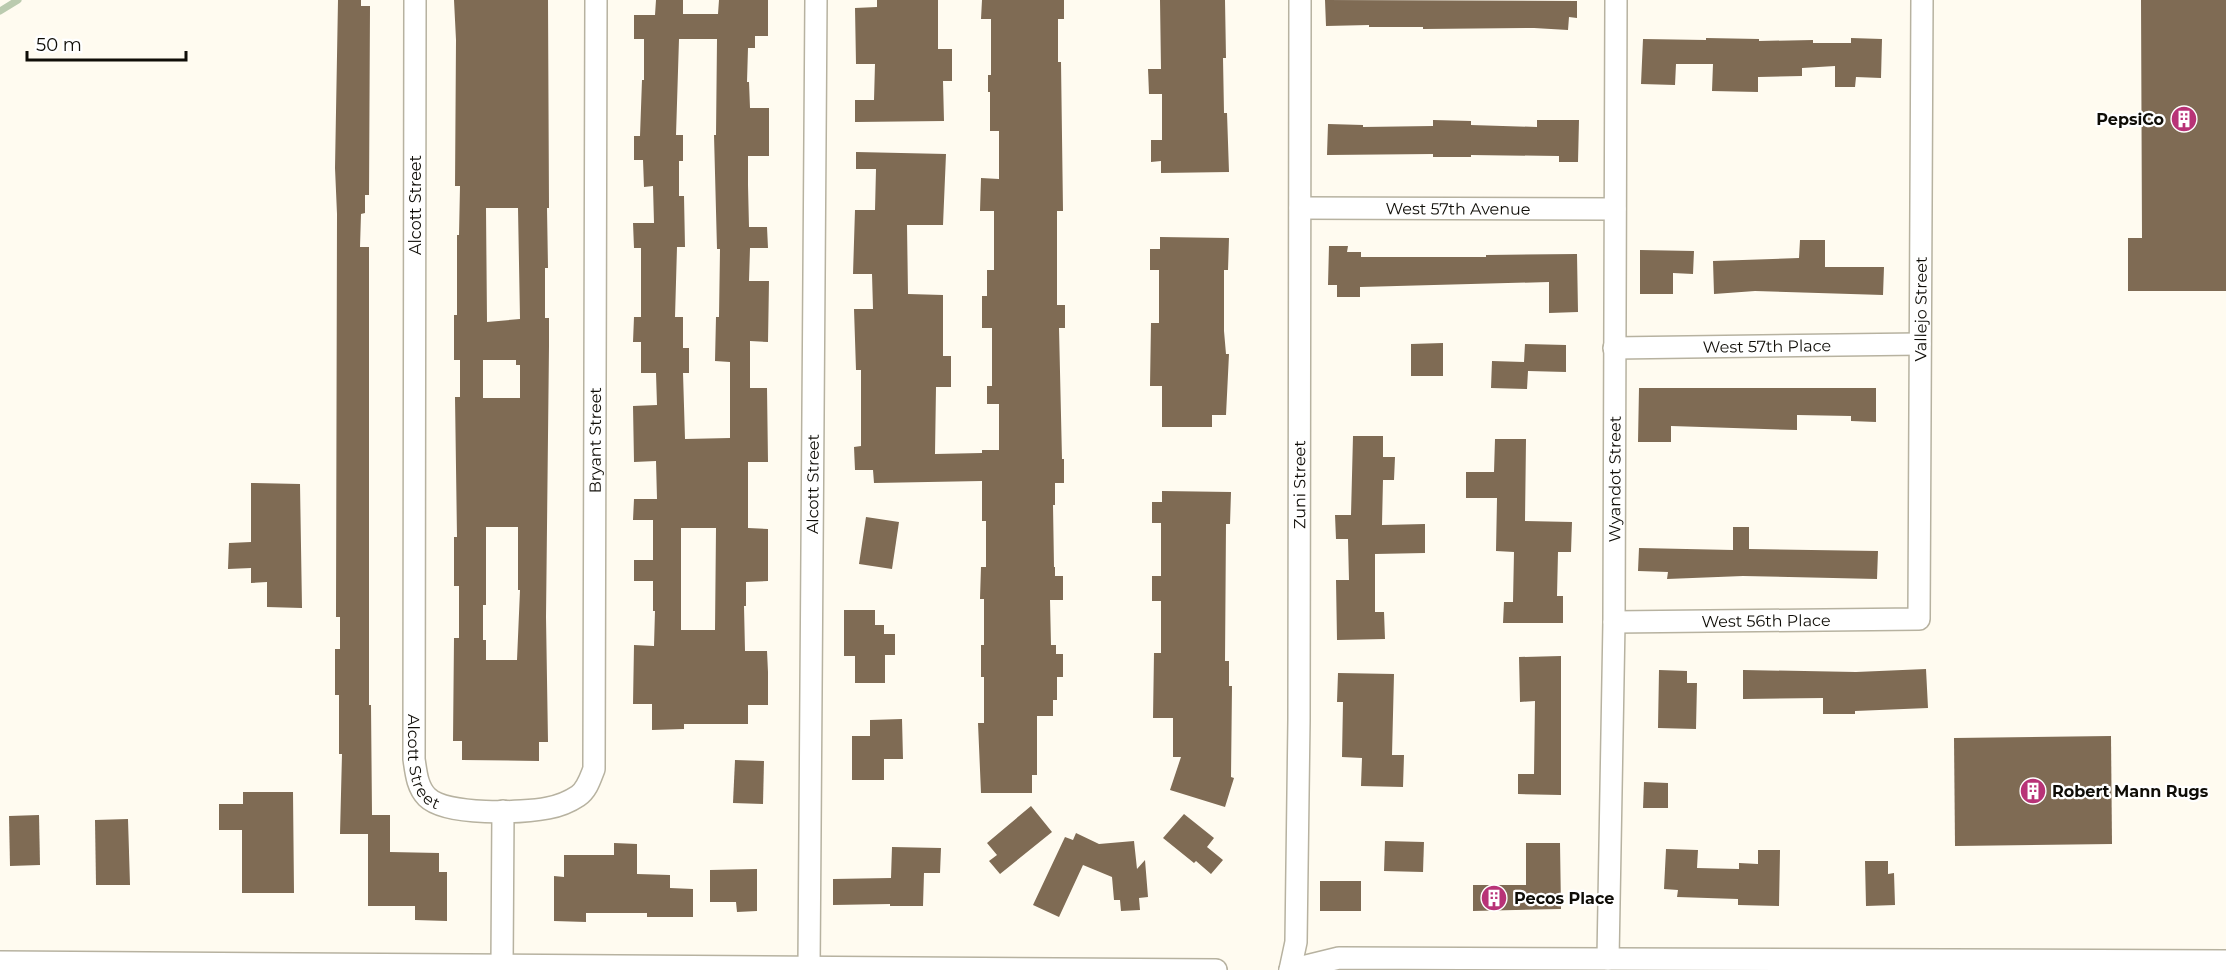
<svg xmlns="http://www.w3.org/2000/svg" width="2226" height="970" font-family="Montserrat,sans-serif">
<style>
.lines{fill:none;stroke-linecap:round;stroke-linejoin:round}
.stream{stroke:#bbcbaf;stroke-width:7}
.building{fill:#7f6b54;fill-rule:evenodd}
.minor-casing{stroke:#b7b2a0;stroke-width:24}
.minor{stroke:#fff;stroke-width:21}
.labels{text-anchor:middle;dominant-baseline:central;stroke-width:4.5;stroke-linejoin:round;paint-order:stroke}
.poi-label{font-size:16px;font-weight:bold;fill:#0f0d07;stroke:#fff;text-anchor:start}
.street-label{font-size:16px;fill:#0f0d07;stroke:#fff}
</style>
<rect width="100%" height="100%" fill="#fffbf0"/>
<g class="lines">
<path class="stream" d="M 0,11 L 18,0"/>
</g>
<g class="building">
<path d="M 338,0 L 361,0 L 361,6 L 370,6 L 369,195 L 365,195 L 365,213 L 361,214 L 360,247 L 369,247 L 369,705 L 371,705 L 372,815 L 390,815 L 390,852 L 439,853 L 439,872 L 447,872 L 447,921 L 415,920 L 415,906 L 368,906 L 368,834 L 340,834 L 342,754 L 339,754 L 339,695 L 335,695 L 335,649 L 340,649 L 340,617 L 336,617 L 337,214 L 335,168 Z"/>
<path d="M 454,0 L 548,0 L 549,208 L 547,208 L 548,268 L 545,268 L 545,318 L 549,318 L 549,346 L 546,617 L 548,742 L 539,742 L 539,761 L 462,760 L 462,741 L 453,741 L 454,638 L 459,638 L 459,586 L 454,586 L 454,537 L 457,537 L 455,397 L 460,397 L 460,360 L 454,360 L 454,315 L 457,315 L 457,235 L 459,235 L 460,186 L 455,186 L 456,40 ZM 486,208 L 518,208 L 520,319 L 487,322 ZM 483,360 L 516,360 L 516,365 L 520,365 L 520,398 L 483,398 ZM 486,527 L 518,527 L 518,590 L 520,590 L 517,660 L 486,660 L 486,640 L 483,640 L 483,605 L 486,605 Z"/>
<path d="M 656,0 L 683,0 L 683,14 L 718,14 L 719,0 L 768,0 L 768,36 L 755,36 L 755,48 L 748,48 L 747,82 L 749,82 L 750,108 L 769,108 L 769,156 L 748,156 L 748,185 L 749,227 L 767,227 L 768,248 L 750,248 L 749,281 L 769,281 L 768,342 L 750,341 L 750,388 L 767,388 L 768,462 L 748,462 L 748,528 L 768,529 L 768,581 L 746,582 L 746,606 L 744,606 L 745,651 L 767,651 L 768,672 L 768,705 L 748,705 L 748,724 L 684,724 L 684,729 L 652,730 L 652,704 L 633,704 L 634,645 L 654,646 L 655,611 L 653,611 L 653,581 L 634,581 L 634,560 L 653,560 L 653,520 L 633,520 L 634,499 L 657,499 L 656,461 L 634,462 L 633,406 L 657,405 L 656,373 L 641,373 L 641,342 L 633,342 L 634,317 L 641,317 L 641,248 L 634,248 L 633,223 L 654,223 L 653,186 L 644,187 L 643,160 L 634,160 L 634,136 L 640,136 L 642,80 L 644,80 L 644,39 L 634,39 L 634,15 L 655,15 ZM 679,39 L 717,39 L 716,135 L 714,135 L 717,249 L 720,249 L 719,317 L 716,317 L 715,361 L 730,362 L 730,438 L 685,439 L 683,373 L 689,373 L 689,348 L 683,348 L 683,317 L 675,317 L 677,247 L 685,247 L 684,196 L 679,196 L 679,161 L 683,161 L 683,135 L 676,135 ZM 681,528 L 716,528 L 715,630 L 681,630 Z"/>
<path d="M 877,0 L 938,0 L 938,49 L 952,49 L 952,81 L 943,81 L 944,121 L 855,122 L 855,100 L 874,100 L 875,64 L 856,64 L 855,8 L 877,7 Z"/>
<path d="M 982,0 L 1064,0 L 1064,19 L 1058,19 L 1058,62 L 1061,62 L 1063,211 L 1057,211 L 1057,305 L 1065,305 L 1065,328 L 1059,328 L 1062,459 L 1064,459 L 1064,483 L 1055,483 L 1055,505 L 1053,505 L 1054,567 L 1055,567 L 1055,576 L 1063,576 L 1063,600 L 1050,600 L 1051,645 L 1056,645 L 1056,654 L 1063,654 L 1063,677 L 1057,677 L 1057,700 L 1053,700 L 1053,716 L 1037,716 L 1037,775 L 1032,775 L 1032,793 L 981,793 L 978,723 L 984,723 L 984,677 L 981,677 L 981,645 L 984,645 L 984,599 L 980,599 L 981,567 L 986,567 L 986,521 L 982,521 L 982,481 L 874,483 L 873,470 L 855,470 L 854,447 L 861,446 L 861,370 L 856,370 L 854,309 L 873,309 L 872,274 L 853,274 L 855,210 L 875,210 L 876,169 L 856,169 L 856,152 L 946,154 L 943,225 L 907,225 L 908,294 L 943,295 L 943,356 L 951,356 L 951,387 L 936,387 L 935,454 L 982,453 L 982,450 L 999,450 L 999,404 L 987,404 L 987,386 L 992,386 L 992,328 L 982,328 L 982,296 L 987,296 L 987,270 L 994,270 L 994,211 L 980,211 L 981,178 L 999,179 L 999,131 L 990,131 L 990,92 L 988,92 L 988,75 L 991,75 L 991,19 L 981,19 Z"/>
<path d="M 1160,0 L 1225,0 L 1226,58 L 1223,58 L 1224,113 L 1227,113 L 1229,172 L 1161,173 L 1161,161 L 1151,162 L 1151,140 L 1162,140 L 1162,94 L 1149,94 L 1148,69 L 1161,69 Z"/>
<path d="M 1325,0 L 1577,1 L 1577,18 L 1569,17 L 1568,30 L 1534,28 L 1423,29 L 1423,27 L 1369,27 L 1369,25 L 1326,26 Z"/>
<path d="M 2141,0 L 2226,0 L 2226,291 L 2128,291 L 2128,238 L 2142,238 Z"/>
<path d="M 1706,38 L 1759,39 L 1759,41 L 1813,40 L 1813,43 L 1851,43 L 1851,38 L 1882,39 L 1881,78 L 1856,77 L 1855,87 L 1835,87 L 1835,66 L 1802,68 L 1802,76 L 1758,77 L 1758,92 L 1712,91 L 1713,64 L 1676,64 L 1675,85 L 1641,84 L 1643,39 L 1706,40 Z"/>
<path d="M 1433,120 L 1471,121 L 1471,125 L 1537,127 L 1537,120 L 1579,120 L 1578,162 L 1559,162 L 1559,156 L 1471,155 L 1471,157 L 1433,157 L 1433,154 L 1327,155 L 1328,124 L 1363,125 L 1363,127 L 1433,126 Z"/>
<path d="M 1160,237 L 1229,238 L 1228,270 L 1224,270 L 1224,331 L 1226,354 L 1229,354 L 1226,415 L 1212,415 L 1212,427 L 1162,427 L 1162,386 L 1150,386 L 1151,323 L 1159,323 L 1159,270 L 1150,270 L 1150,249 L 1160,249 Z"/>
<path d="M 1800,240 L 1825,240 L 1825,267 L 1884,267 L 1883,295 L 1755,291 L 1714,294 L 1713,261 L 1799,258 Z"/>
<path d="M 1329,246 L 1348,246 L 1347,252 L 1361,252 L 1361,257 L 1486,257 L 1486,255 L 1577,254 L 1578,312 L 1549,313 L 1549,282 L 1360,287 L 1360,297 L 1337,297 L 1337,285 L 1328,285 Z"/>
<path d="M 1640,250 L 1694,251 L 1693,274 L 1673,273 L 1673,294 L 1640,294 Z"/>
<path d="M 1443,343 L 1443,376 L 1411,376 L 1411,344 Z"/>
<path d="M 1525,344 L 1566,345 L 1566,372 L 1528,371 L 1527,389 L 1491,388 L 1492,361 L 1524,362 Z"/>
<path d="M 1639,388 L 1876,388 L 1876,422 L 1851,421 L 1851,416 L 1797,415 L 1797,430 L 1671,426 L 1671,442 L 1638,442 Z"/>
<path d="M 1353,436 L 1383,436 L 1383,457 L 1395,457 L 1394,480 L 1383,480 L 1382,525 L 1425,524 L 1425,553 L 1375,554 L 1375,612 L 1384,612 L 1385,639 L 1337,640 L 1336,580 L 1349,580 L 1348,539 L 1336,539 L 1335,515 L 1351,515 Z"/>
<path d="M 1495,439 L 1526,439 L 1525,521 L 1572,522 L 1571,552 L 1558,552 L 1557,596 L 1563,596 L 1563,623 L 1503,623 L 1504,602 L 1513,602 L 1514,552 L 1496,551 L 1497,498 L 1466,498 L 1466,472 L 1494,472 Z"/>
<path d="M 251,483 L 300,484 L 302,608 L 267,607 L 267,582 L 251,583 L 251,568 L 228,569 L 229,543 L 251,542 Z"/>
<path d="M 1162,491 L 1231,492 L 1230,524 L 1226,524 L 1225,661 L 1229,661 L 1229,686 L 1232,686 L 1231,777 L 1234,778 L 1225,807 L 1170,790 L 1181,757 L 1173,757 L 1173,718 L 1153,718 L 1154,653 L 1161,653 L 1161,601 L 1152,601 L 1152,576 L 1161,576 L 1161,523 L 1152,523 L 1152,502 L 1162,502 Z"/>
<path d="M 866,517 L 899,522 L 892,569 L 859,564 Z"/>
<path d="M 1733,527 L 1749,527 L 1749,549 L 1878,551 L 1877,579 L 1743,576 L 1667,579 L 1668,572 L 1638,571 L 1639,548 L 1733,550 Z"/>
<path d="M 844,610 L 875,610 L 875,625 L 884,625 L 884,634 L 895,634 L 895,655 L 885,655 L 885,683 L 855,683 L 855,656 L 844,656 Z"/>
<path d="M 1561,656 L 1561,795 L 1518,794 L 1518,774 L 1534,774 L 1535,701 L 1520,702 L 1519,657 Z"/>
<path d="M 1926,669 L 1928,708 L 1855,711 L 1855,714 L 1823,714 L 1823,698 L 1743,699 L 1743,670 L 1856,672 Z"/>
<path d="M 1659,670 L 1687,671 L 1687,683 L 1697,683 L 1696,729 L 1658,728 Z"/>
<path d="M 1338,673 L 1394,674 L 1392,755 L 1404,755 L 1403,787 L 1361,786 L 1362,758 L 1342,757 L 1343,702 L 1337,702 Z"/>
<path d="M 902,719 L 903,759 L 884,759 L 884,780 L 852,780 L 852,736 L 870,736 L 870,720 Z"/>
<path d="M 2111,736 L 2112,844 L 1955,846 L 1954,738 Z"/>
<path d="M 735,760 L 764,761 L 763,804 L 733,803 Z"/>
<path d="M 1644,782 L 1668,783 L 1668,808 L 1643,808 Z"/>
<path d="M 243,792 L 293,792 L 294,893 L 242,893 L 242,830 L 219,830 L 219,804 L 243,804 Z"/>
<path d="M 1031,806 L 1052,832 L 1000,874 L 989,861 L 997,855 L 987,843 Z"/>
<path d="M 1184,814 L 1214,838 L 1207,847 L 1223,860 L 1211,874 L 1196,861 L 1194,863 L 1163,838 Z"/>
<path d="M 39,815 L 40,865 L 10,866 L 9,816 Z"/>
<path d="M 128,819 L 130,885 L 96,885 L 95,820 Z"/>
<path d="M 1076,833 L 1099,844 L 1134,841 L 1137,869 L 1145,860 L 1148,897 L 1139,898 L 1140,910 L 1121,911 L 1120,900 L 1114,900 L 1112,877 L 1083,865 L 1059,917 L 1033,905 L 1065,837 L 1073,840 Z"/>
<path d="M 1385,841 L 1424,842 L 1423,872 L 1384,871 Z"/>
<path d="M 614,843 L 637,844 L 637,874 L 670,875 L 670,888 L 693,889 L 693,917 L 647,917 L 647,913 L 586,913 L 586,922 L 554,921 L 554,876 L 564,877 L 564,855 L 614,855 Z"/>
<path d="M 1526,843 L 1560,843 L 1561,909 L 1473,911 L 1473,885 L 1526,885 Z"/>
<path d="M 892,847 L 941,848 L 940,873 L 924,873 L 923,906 L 890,906 L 890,904 L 833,905 L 833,879 L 891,878 Z"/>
<path d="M 1666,849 L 1698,850 L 1697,868 L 1739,869 L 1739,863 L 1758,864 L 1758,850 L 1780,850 L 1779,906 L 1738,905 L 1738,899 L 1677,897 L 1678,890 L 1664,889 Z"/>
<path d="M 1865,861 L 1888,861 L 1888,874 L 1894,873 L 1895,905 L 1866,906 Z"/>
<path d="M 757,869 L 757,911 L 737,912 L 736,902 L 710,902 L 710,870 Z"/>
<rect x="1320" y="881" width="41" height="30"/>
</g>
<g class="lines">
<defs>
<g id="minor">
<path id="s1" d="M 415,0 L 414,759 C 416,772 417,787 427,797 C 446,816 523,813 548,808 C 559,806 569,802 578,796 C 587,790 590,779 594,769 L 596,0"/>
<path id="s2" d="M 1300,208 L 1615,209"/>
<path id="s3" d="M 1614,348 L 1920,344"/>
<path id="s4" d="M 1614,622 L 1919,619 L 1922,0"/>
<path id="s5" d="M 1608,959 L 1614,622 L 1616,0"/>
<path d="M 0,962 L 1216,970"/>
<path d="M 502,965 L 503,811"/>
<path id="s6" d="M 809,967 L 816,0"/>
<path id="s7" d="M 1290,970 L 1296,942 L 1299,720 L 1300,0"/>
<path d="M 1290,970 L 1339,958 L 2226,961"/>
</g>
</defs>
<use href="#minor" class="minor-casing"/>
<use href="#minor" class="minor"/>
</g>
<defs>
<symbol id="building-disc" viewBox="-11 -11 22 22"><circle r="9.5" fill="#b83377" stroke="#fff"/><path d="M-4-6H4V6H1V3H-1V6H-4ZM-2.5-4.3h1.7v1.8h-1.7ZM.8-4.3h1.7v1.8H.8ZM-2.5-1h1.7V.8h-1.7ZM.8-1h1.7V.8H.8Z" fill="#fff"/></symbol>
</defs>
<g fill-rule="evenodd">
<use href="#building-disc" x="2169" y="104" width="30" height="30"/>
<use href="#building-disc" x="2018" y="776" width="30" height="30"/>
<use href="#building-disc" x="1479" y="883" width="30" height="30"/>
</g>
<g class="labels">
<g class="poi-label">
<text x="2164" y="119" text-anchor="end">PepsiCo</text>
<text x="2052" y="791">Robert Mann Rugs</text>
<text x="1514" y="898">Pecos Place</text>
</g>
<g class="street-label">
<text transform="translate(415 205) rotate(-90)">Alcott Street</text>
<text stroke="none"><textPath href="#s2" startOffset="158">West 57th Avenue</textPath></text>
<text stroke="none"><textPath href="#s4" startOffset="615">Vallejo Street</textPath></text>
<text stroke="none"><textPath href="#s3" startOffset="153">West 57th Place</textPath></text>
<text stroke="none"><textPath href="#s1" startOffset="1317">Bryant Street</textPath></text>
<text stroke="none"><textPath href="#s5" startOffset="480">Wyandot Street</textPath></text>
<text stroke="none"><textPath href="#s6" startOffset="483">Alcott Street</textPath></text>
<text stroke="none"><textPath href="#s7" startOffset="486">Zuni Street</textPath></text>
<text stroke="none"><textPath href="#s4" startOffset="152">West 56th Place</textPath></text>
<text stroke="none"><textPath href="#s1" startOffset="764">Alcott Street</textPath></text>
</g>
</g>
<path d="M27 51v9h159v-9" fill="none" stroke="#0f0d07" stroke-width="3"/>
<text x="36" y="51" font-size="18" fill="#0f0d07" stroke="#ffffff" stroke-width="4.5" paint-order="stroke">50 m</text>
</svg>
